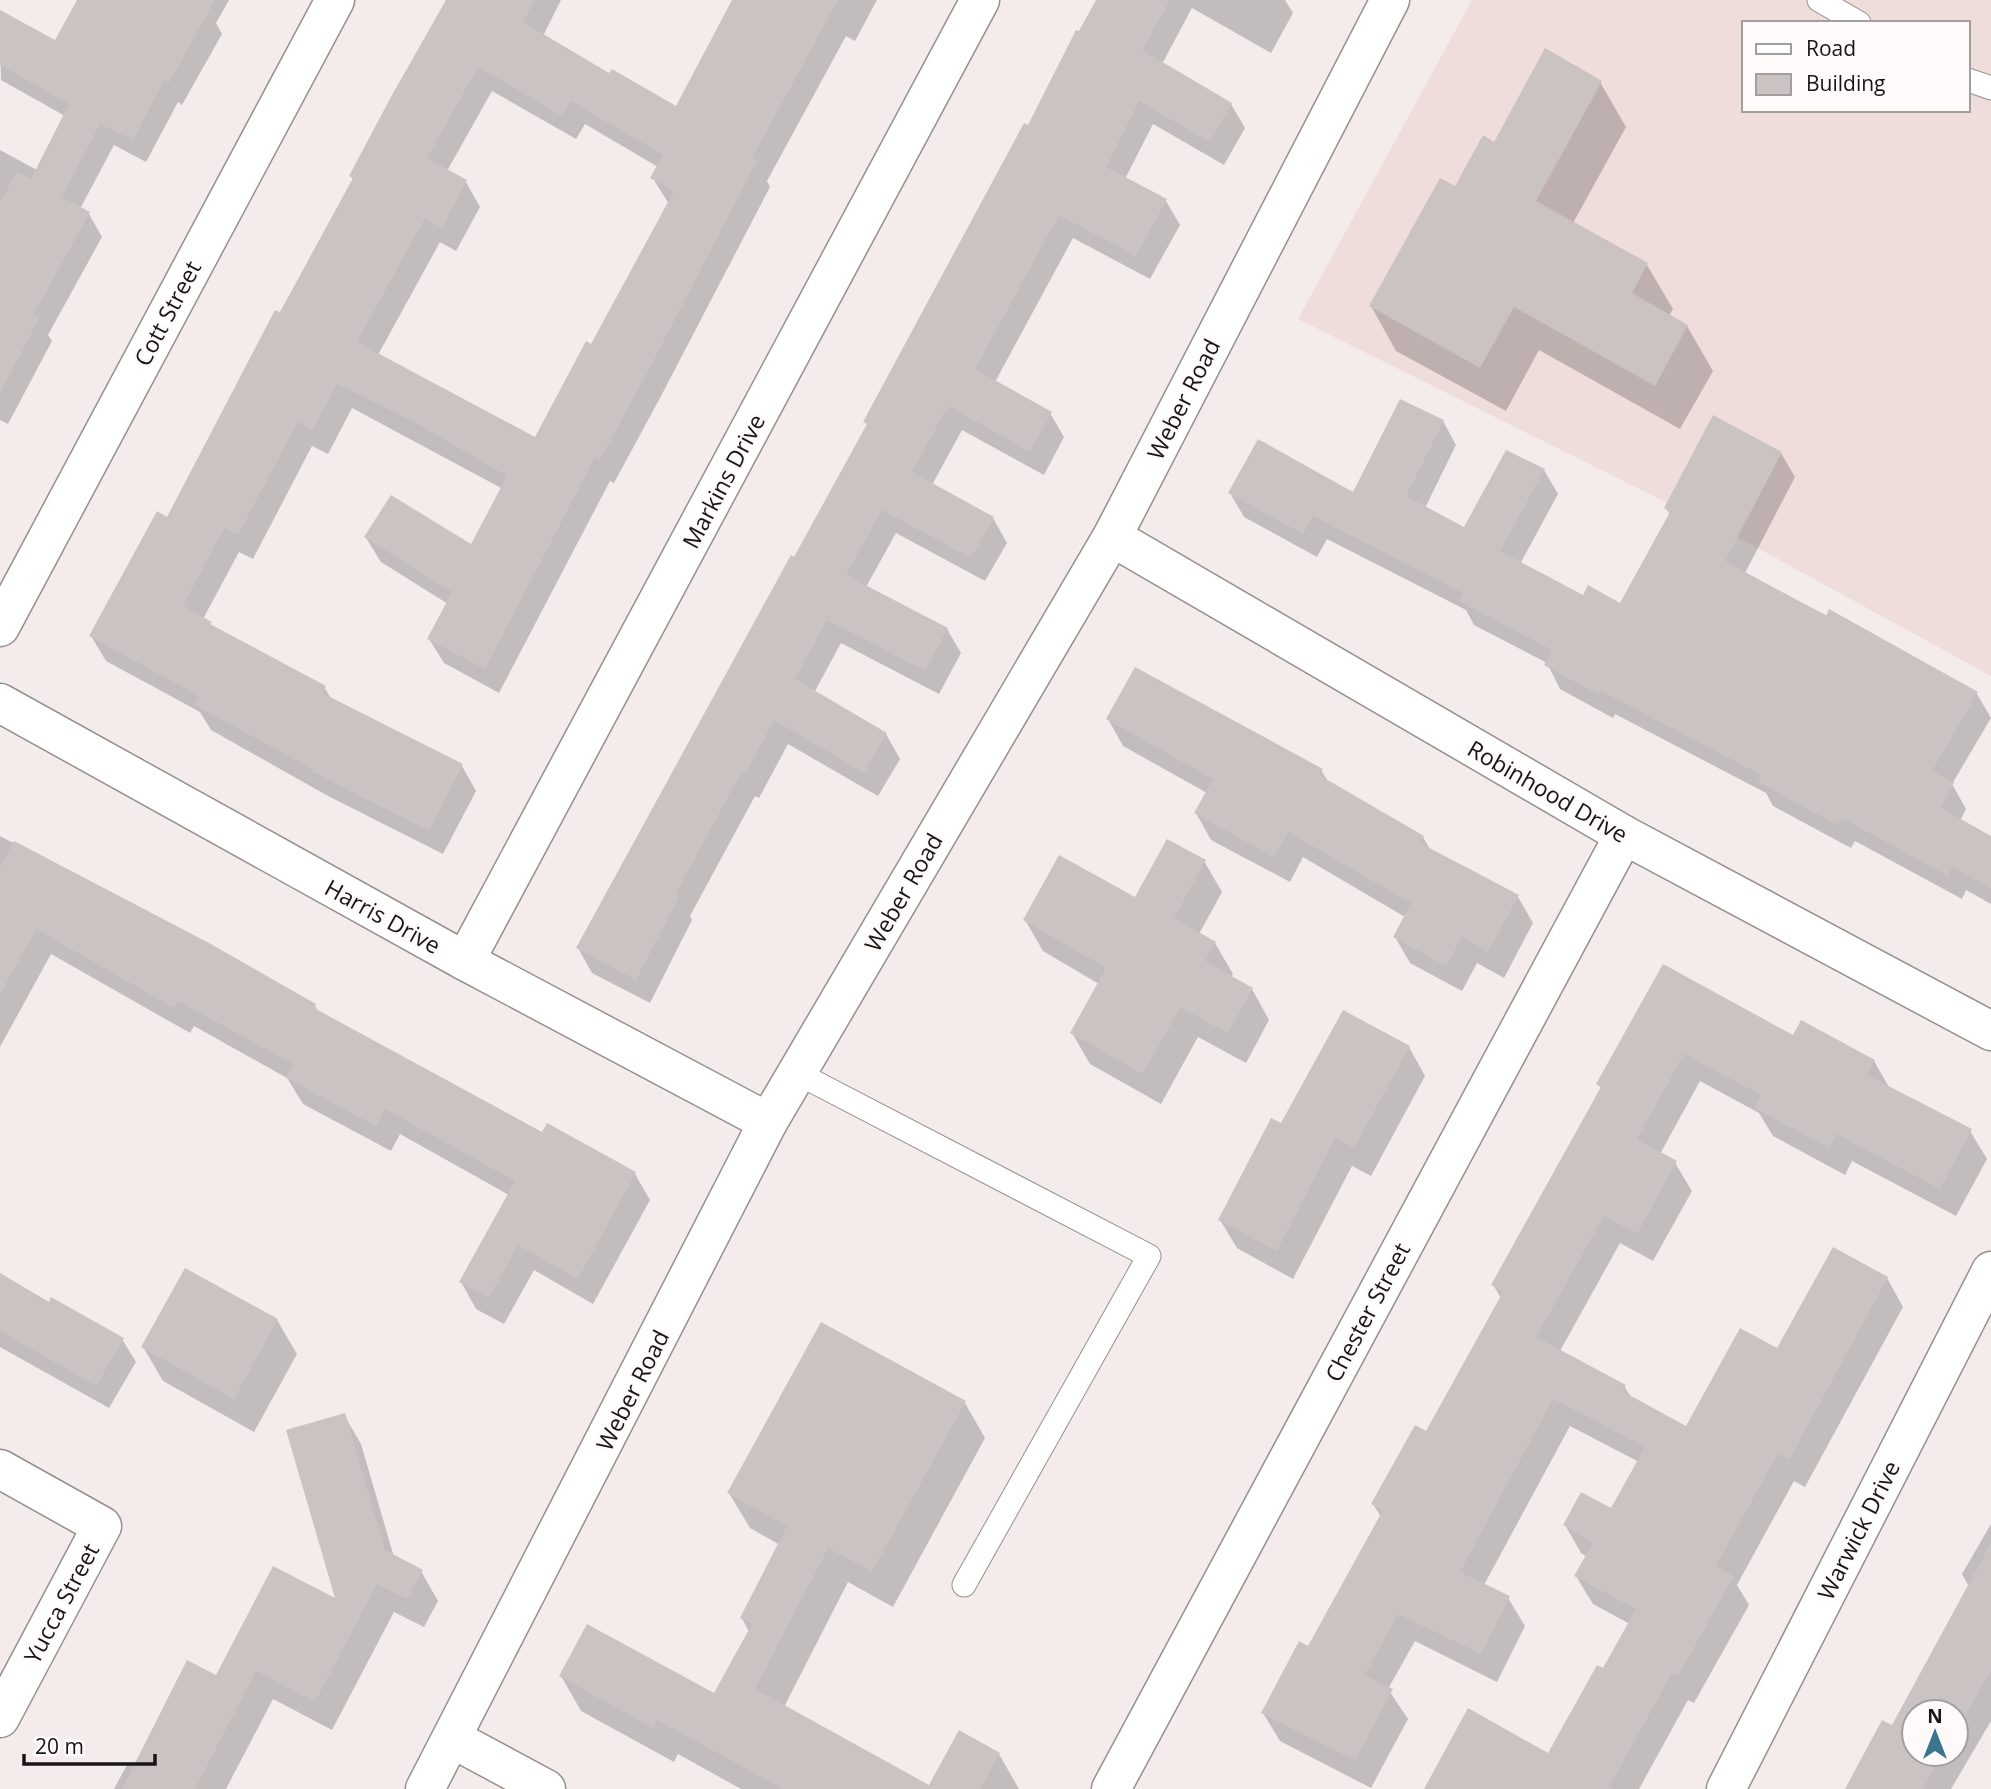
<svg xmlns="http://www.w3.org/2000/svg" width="1991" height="1789" font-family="'Open Sans',sans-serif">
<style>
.built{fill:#eedddb;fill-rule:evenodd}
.shadow{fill:#0003;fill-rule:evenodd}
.building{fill:#cac3c2;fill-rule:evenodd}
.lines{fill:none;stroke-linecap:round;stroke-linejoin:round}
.service-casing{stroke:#968f8e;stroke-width:25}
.minor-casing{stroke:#968f8e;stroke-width:41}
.secondary-casing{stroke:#968f8e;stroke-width:41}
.service{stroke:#fff;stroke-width:23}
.minor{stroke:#fff;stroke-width:38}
.secondary{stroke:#fff;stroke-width:38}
.labels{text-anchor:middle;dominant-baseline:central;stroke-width:5;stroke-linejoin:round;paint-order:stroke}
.street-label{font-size:23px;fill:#181515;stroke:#fffafa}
</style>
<rect width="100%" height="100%" fill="#f4eceb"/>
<path class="built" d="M 1472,0 L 1991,0 L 1991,676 L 1752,545 L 1298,319 ZM 1744,23 L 1968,23 L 1968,110 L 1744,110 Z"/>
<g class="shadow">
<path d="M 79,0 L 229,0 L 216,23 L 222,34 L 182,105 L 178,102 L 146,162 L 114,145 L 80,209 L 89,214 L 102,237 L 48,335 L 52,341 L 8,424 L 0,420 L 0,150 L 37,170 L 65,116 L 1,80 L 0,35 L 55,42 Z"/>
<path d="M 448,0 L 561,0 L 543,36 L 610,75 L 676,109 L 764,0 L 877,0 L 855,41 L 846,36 L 767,181 L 770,187 L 660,398 L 614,483 L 610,481 L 499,693 L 444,663 L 429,639 L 448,604 L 381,562 L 366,538 L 472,547 L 503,489 L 352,408 L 328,454 L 312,446 L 253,559 L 239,552 L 203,619 L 213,628 L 324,687 L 332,700 L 462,766 L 476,791 L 443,854 L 328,796 L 211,730 L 200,712 L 106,661 L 91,636 L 168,519 L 354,181 L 351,176 ZM 492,91 L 576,139 L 585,124 L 658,167 L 652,177 L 669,204 L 592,346 L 536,439 L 378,355 L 440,242 L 456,251 L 480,207 L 466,182 L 447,171 Z"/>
<path d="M 1098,0 L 1285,0 L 1293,13 L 1271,53 L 1192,8 L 1162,64 L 1231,104 L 1245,128 L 1224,165 L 1153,124 L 1125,179 L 1166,201 L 1180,225 L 1150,279 L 1073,238 L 995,382 L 1050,413 L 1064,437 L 1044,475 L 962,430 L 932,485 L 993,518 L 1007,543 L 985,581 L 896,533 L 866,587 L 947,629 L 961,653 L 939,694 L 841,643 L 814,693 L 886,734 L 900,759 L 878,796 L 788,744 L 759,798 L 755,796 L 690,916 L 692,920 L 650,1003 L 592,973 L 578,948 L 868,426 L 865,422 Z"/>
<path d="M 1600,82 L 1626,127 L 1573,223 L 1647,265 L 1673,309 L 1669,316 L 1687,326 L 1713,371 L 1680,429 L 1539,350 L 1506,411 L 1396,351 L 1371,306 L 1455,188 L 1494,144 Z"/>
<path d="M 1443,421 L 1456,445 L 1425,508 L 1465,529 L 1544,470 L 1558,494 L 1520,564 L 1584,597 L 1621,606 L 1670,515 L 1666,508 L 1781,453 L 1795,477 L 1745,573 L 1977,694 L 1991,718 L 1952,784 L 1966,809 L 1960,821 L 1991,838 L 1991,904 L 1966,890 L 1962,899 L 1855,841 L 1851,848 L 1773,806 L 1766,793 L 1615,714 L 1613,718 L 1560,689 L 1547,663 L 1474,625 L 1466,610 L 1327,539 L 1317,557 L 1244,517 L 1230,493 L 1354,495 Z"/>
<path d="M 1108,719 L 1321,770 L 1329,783 L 1423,837 L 1431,851 L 1518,897 L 1533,923 L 1504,978 L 1477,963 L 1462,991 L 1410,963 L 1395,937 L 1405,917 L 1303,857 L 1290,882 L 1211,840 L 1196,813 L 1207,793 L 1123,746 Z"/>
<path d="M 0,836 L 208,945 L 315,1006 L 318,1012 L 543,1134 L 635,1174 L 650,1200 L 593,1304 L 534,1270 L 504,1324 L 476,1309 L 461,1282 L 509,1195 L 400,1134 L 391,1151 L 303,1104 L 287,1078 L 194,1026 L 190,1033 L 51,954 L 0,1047 Z"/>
<path d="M 1204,861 L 1222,892 L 1199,934 L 1215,943 L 1233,974 L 1231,977 L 1252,989 L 1269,1020 L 1246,1063 L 1198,1037 L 1161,1104 L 1090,1064 L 1072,1033 L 1099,984 L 1043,951 L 1025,920 L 1136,899 Z"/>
<path d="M 1664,966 L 1794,1038 L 1874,1061 L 1890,1089 L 1970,1131 L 1987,1159 L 1956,1216 L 1852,1161 L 1845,1175 L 1773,1136 L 1759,1113 L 1700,1081 L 1660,1154 L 1675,1163 L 1692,1191 L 1653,1261 L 1620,1243 L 1560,1351 L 1624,1386 L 1631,1397 L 1686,1429 L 1778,1351 L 1887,1278 L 1903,1307 L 1805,1487 L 1794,1481 L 1737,1585 L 1749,1605 L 1694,1703 L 1688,1700 L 1639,1789 L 1440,1789 L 1549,1755 L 1630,1624 L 1593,1604 L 1576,1576 L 1587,1557 L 1581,1553 L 1565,1525 L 1612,1511 L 1639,1462 L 1570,1426 L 1484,1585 L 1508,1598 L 1525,1626 L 1497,1682 L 1415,1641 L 1388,1689 L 1408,1719 L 1371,1788 L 1280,1741 L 1263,1713 L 1309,1648 L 1381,1517 L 1373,1504 L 1427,1433 L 1501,1298 L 1493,1285 L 1602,1090 L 1598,1084 Z"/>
<path d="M 1409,1047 L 1425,1076 L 1371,1176 L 1352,1166 L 1293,1279 L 1237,1248 L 1220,1220 L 1282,1126 Z"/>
<path d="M 0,1275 L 49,1304 L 122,1339 L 136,1362 L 109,1408 L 0,1347 Z"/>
<path d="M 277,1320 L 297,1354 L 254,1432 L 163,1381 L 143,1347 Z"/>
<path d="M 965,1403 L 985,1438 L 893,1607 L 848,1582 L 784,1707 L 929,1787 L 999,1754 L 1019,1789 L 741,1789 L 678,1754 L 674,1762 L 581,1711 L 561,1676 L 714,1696 L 749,1632 L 742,1618 L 780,1545 L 750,1528 L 729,1493 Z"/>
<path d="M 344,1415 L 361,1444 L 394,1557 L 421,1571 L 438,1601 L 424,1627 L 394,1612 L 332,1730 L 273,1699 L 226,1789 L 114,1789 L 128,1763 L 135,1767 L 216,1678 L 338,1602 Z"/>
<path d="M 1991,1524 L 1991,1721 L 1951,1789 L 1847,1789 L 1892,1727 L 1969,1587 L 1962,1574 ZM 1914,1712 L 1956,1712 L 1956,1754 L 1914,1754 Z"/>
</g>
<g class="building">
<path d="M 77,0 L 215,0 L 169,83 L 164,80 L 133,140 L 100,124 L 62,197 L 90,212 L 34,314 L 40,317 L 0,393 L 0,202 L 17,172 L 31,179 L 69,104 L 0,65 L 0,10 L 55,40 Z"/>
<path d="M 446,0 L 535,0 L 523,22 L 609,73 L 612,69 L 676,106 L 732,0 L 838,0 L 752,158 L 757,161 L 647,373 L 600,460 L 595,457 L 485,669 L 427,639 L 452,592 L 364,537 L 391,495 L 471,544 L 507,476 L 423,427 L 337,384 L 313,430 L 298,422 L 238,535 L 224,528 L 183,606 L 212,622 L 210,624 L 326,686 L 322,693 L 463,764 L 429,831 L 311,771 L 313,769 L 194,705 L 199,696 L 89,636 L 157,511 L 167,517 L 275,310 L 280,312 L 353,178 L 349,176 L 392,95 ZM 478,67 L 562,116 L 571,101 L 663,155 L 650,178 L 674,191 L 591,344 L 586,341 L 535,437 L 357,342 L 425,218 L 442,228 L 467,180 L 427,158 Z"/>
<path d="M 1096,0 L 1170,0 L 1142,50 L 1232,103 L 1210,142 L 1139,101 L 1106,167 L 1167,199 L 1136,256 L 1059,215 L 975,369 L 1052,412 L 1030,452 L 948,406 L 912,472 L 994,517 L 971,558 L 882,510 L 846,575 L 948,628 L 925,671 L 827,620 L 795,679 L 887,733 L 864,773 L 774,720 L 745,775 L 741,773 L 676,893 L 680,895 L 636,980 L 576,948 L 791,555 L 794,557 L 867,424 L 863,422 L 1024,123 L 1028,125 L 1076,30 L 1079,31 Z"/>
<path d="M 1545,48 L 1602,81 L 1536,201 L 1648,263 L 1632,293 L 1688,325 L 1655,386 L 1514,307 L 1480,368 L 1369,306 L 1440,178 L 1455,186 L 1483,135 L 1494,142 Z"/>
<path d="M 1400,399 L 1444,420 L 1406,496 L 1464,527 L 1506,450 L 1545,469 L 1500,551 L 1583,595 L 1588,585 L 1620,603 L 1670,512 L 1664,508 L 1713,415 L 1782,452 L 1725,561 L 1826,616 L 1829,609 L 1978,692 L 1932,771 L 1954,783 L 1941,808 L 1991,836 L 1991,888 L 1952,867 L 1948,876 L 1842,818 L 1837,825 L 1758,782 L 1761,775 L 1601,691 L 1599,695 L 1544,665 L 1552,650 L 1459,601 L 1463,593 L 1313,516 L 1303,534 L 1228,493 L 1258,439 L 1353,492 Z"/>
<path d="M 1135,667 L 1323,769 L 1319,775 L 1424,836 L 1420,843 L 1519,895 L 1488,952 L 1462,937 L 1446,966 L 1393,937 L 1411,903 L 1288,832 L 1274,857 L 1194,813 L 1213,779 L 1106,719 Z"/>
<path d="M 1167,839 L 1206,860 L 1174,918 L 1216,942 L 1205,961 L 1253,988 L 1228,1033 L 1180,1007 L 1143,1074 L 1070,1033 L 1106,968 L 1023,920 L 1059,855 L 1135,897 Z"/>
<path d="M 14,841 L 209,943 L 316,1004 L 314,1008 L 542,1132 L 547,1123 L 636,1172 L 578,1279 L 518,1245 L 489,1298 L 459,1282 L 515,1181 L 385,1109 L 376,1126 L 286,1078 L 293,1064 L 178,1001 L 174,1008 L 36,929 L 0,994 L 0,868 Z"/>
<path d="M 1663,964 L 1793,1035 L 1801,1020 L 1875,1060 L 1867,1075 L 1972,1129 L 1940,1189 L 1836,1134 L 1829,1148 L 1754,1108 L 1761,1095 L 1684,1054 L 1637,1139 L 1677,1161 L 1637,1234 L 1604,1216 L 1536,1337 L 1626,1385 L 1622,1391 L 1686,1426 L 1740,1328 L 1777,1348 L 1833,1247 L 1888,1277 L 1789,1460 L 1778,1453 L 1716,1566 L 1734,1576 L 1678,1676 L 1672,1673 L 1609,1787 L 1613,1789 L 1424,1789 L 1468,1708 L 1548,1753 L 1597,1665 L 1603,1668 L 1636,1609 L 1574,1576 L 1593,1543 L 1563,1525 L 1581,1492 L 1611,1508 L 1645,1447 L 1553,1399 L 1460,1572 L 1510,1596 L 1481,1654 L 1398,1614 L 1365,1675 L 1393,1689 L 1355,1761 L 1261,1713 L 1299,1641 L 1308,1646 L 1383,1510 L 1371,1504 L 1415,1425 L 1426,1431 L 1503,1292 L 1491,1285 L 1601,1087 L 1596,1084 Z"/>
<path d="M 1343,1010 L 1410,1046 L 1354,1148 L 1335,1138 L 1277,1251 L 1218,1220 L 1271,1118 L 1281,1123 Z"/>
<path d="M 185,1268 L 278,1319 L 234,1399 L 141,1347 Z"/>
<path d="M 0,1273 L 49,1302 L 51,1297 L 124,1338 L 96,1386 L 0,1331 Z"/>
<path d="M 821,1322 L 966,1401 L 872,1572 L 828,1548 L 755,1689 L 929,1785 L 959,1730 L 1000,1753 L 980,1789 L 783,1789 L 657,1720 L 653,1728 L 559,1676 L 587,1624 L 714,1693 L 752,1624 L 740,1618 L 787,1526 L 727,1493 Z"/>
<path d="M 345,1413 L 385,1550 L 423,1570 L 407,1599 L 377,1584 L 315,1702 L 256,1671 L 195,1789 L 122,1789 L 187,1660 L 216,1675 L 273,1566 L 335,1598 L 286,1430 Z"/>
<path d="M 1991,1543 L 1991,1670 L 1961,1724 L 1958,1722 L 1956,1727 L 1956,1712 L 1914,1712 L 1914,1754 L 1942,1754 L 1923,1789 L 1845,1789 L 1882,1720 L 1892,1725 Z"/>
</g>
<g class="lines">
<defs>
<g id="service">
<path d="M 1819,0 L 1859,23"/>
<path d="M 1968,80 L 1991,88"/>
<path d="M 797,1073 L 1149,1256 L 964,1585"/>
</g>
<g id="minor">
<path d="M 1112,537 L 1624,835 L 1991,1031"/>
<path d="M 0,627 L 335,0"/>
<path d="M 0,703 L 465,961 L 768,1122"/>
<path d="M 465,961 L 980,0"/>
<path d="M 0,1469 L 102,1526 L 0,1718"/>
<path d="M 453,1739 L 546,1789"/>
<path d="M 1111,1789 L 1624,835"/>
<path d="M 1726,1789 L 1991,1271"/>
</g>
<path id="secondary" d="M 425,1789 L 768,1122 L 1112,537 L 1390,0"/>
</defs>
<use href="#service" class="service-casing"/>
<use href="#minor" class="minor-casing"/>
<use href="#secondary" class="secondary-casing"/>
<use href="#service" class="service"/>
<use href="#minor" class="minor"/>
<use href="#secondary" class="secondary"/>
</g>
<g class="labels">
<g class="street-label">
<text transform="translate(167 313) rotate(-62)">Cott Street</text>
<text transform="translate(1183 399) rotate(-63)">Weber Road</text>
<text transform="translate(723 481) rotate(-62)">Markins Drive</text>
<text transform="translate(1548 791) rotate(30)">Robinhood Drive</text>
<text transform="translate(903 892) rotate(-60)">Weber Road</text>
<text transform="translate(383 916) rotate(29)">Harris Drive</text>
<text transform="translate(1367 1312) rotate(-62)">Chester Street</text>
<text transform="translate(632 1390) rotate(-63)">Weber Road</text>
<text transform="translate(1858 1530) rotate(-63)">Warwick Drive</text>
<text transform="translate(61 1603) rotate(-62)">Yucca Street</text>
</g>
</g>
<rect x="1742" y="21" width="228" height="91" fill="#fffafa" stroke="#a39e9e" stroke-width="2"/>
<rect x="1756" y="44" width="35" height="10" fill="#ffffff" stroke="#a39e9e" stroke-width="2"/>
<text x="1806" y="56" font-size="21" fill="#181515">Road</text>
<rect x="1756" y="74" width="35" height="21" fill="#cac3c2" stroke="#a39e9e" stroke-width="2"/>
<text x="1806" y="91" font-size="21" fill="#181515">Building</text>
<g transform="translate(1935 1733)"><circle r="33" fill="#fffafa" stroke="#a39e9e" stroke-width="2"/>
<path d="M0-5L12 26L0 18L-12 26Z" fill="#3b748e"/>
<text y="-10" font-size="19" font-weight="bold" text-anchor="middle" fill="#181515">N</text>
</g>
<path d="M24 1754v10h131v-10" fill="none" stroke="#181515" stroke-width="3.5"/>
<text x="35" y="1754" font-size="21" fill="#181515" stroke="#fffafa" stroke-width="5" paint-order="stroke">20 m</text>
</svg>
